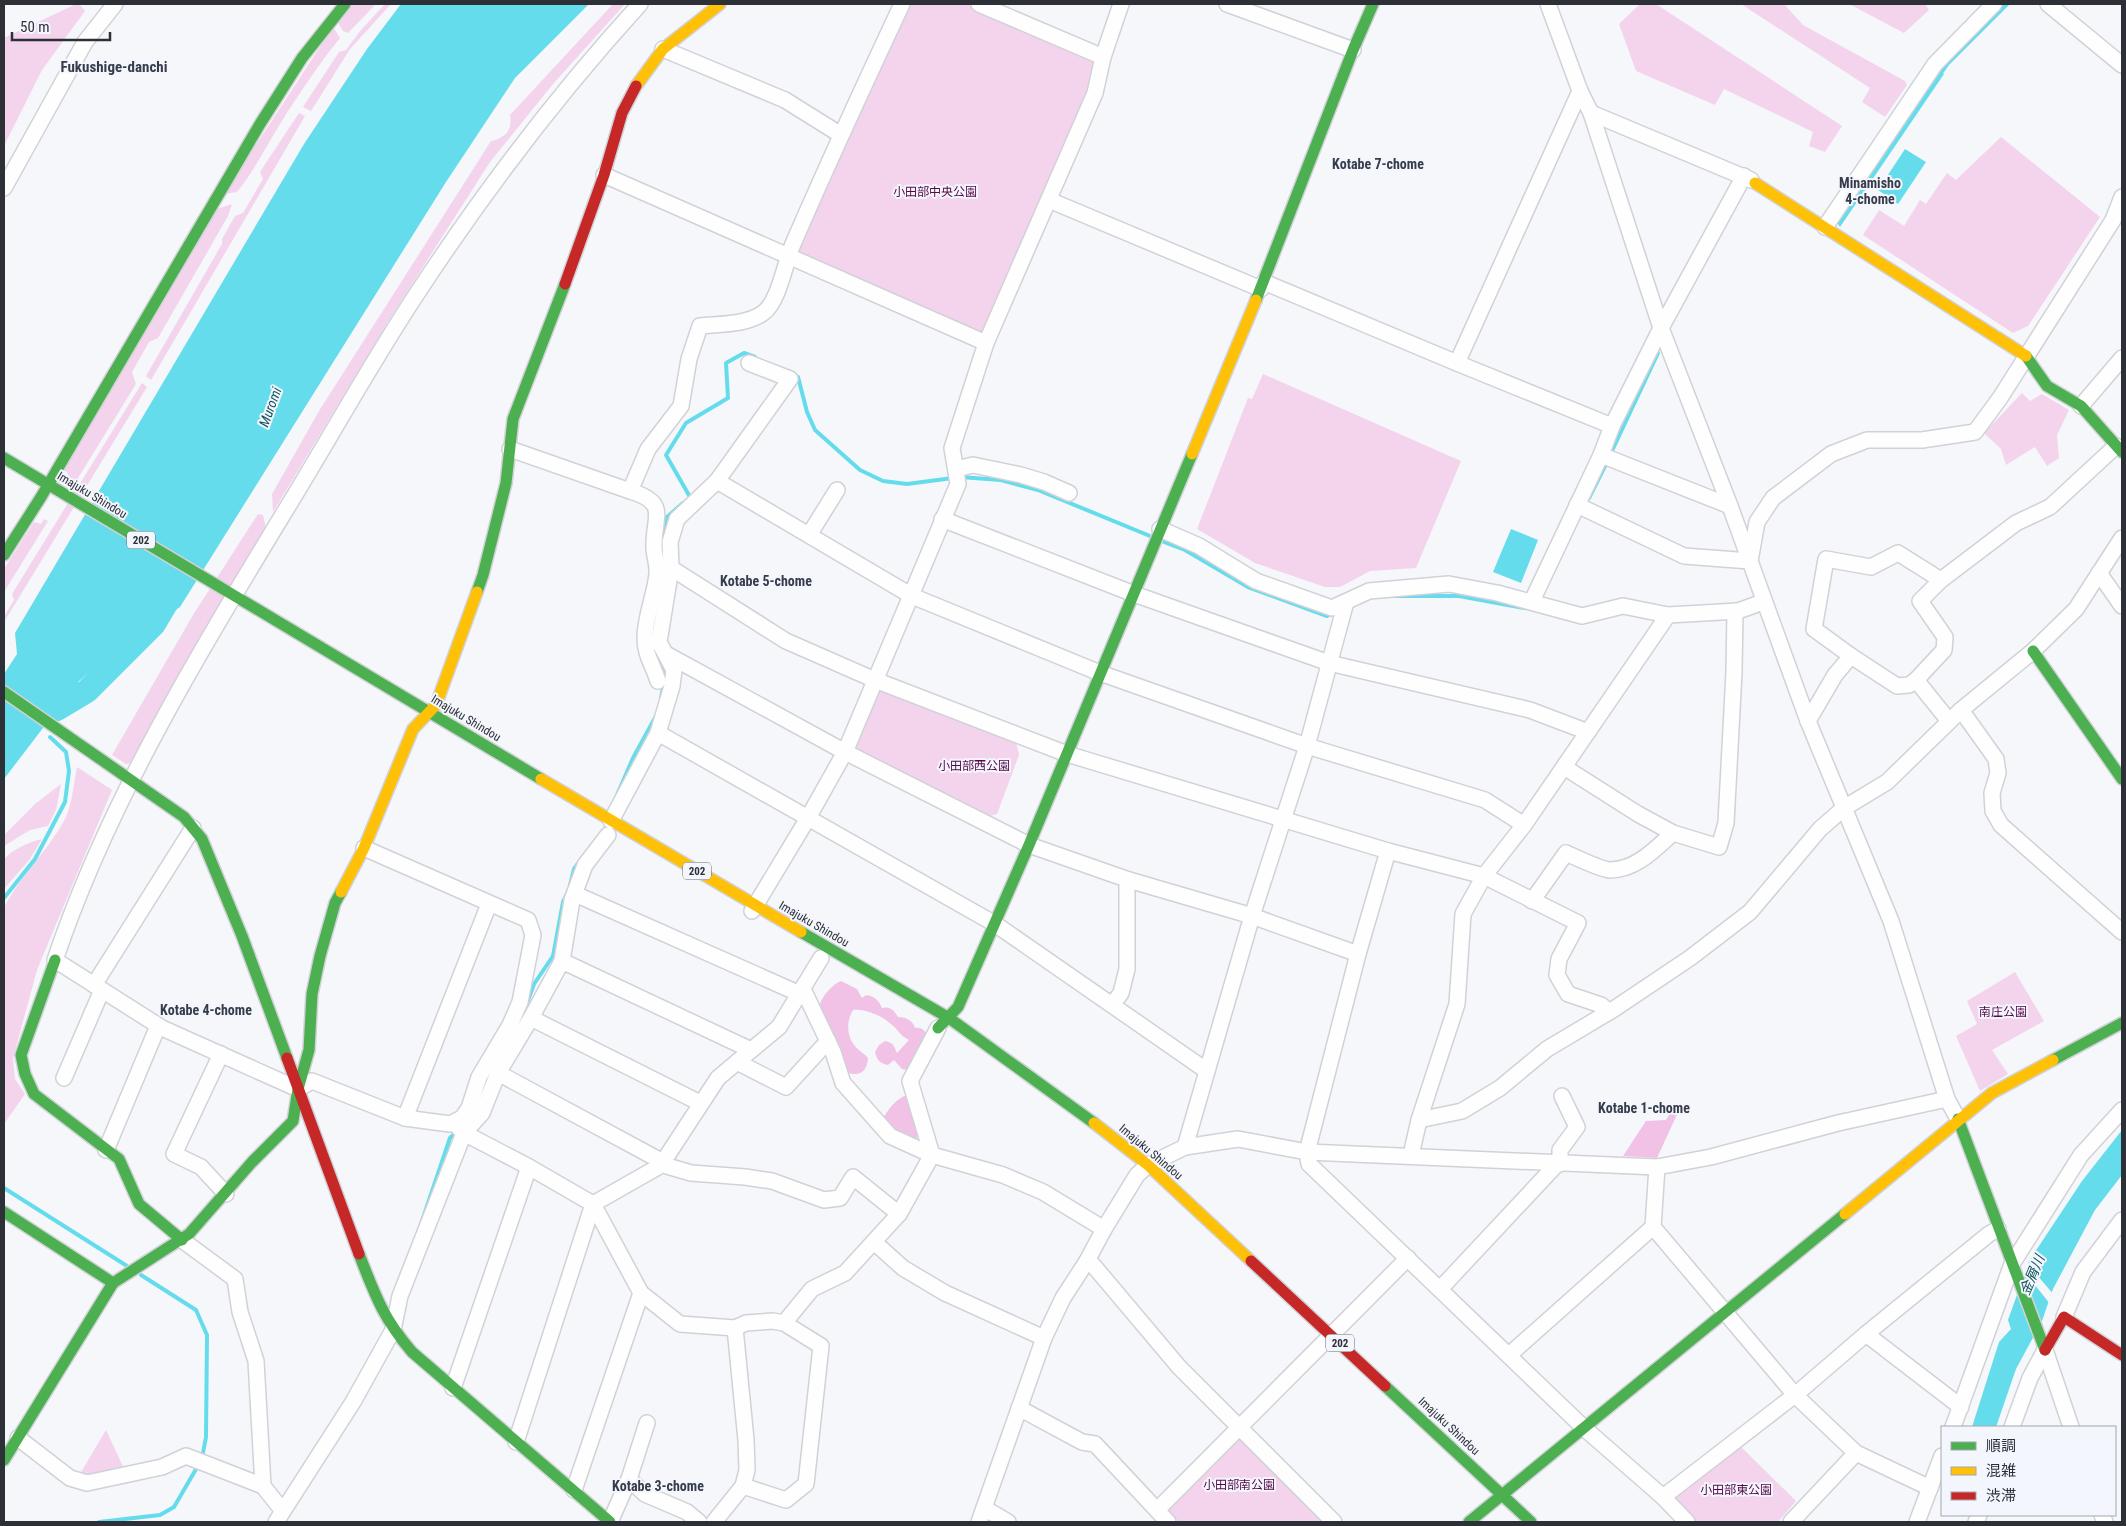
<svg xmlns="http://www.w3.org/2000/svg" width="2126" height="1526" font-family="'Roboto Condensed','Noto Sans JP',sans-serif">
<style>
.green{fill:#f4d3ed}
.forest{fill:#f1c2e6}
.water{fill:#65dceb}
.pier{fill:#f5f7fb}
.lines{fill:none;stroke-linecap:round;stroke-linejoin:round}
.stream{stroke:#65dceb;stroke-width:4}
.river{stroke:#65dceb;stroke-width:24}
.street-casing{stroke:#d0d2d7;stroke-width:18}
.fast-casing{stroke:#d0d2d7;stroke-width:14}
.slow-casing{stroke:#d0d2d7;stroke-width:14}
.jam-casing{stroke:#d0d2d7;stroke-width:14}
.street{stroke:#fefefe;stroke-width:15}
.fast{stroke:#4caf50;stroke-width:11}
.slow{stroke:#ffc107;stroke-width:11}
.jam{stroke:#c62828;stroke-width:11}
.labels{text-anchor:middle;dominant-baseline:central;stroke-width:4;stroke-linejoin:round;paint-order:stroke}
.shield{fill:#f3f6fd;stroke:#696b72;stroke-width:1}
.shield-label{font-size:11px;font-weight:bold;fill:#2e3037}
.park-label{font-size:12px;fill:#560947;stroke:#f3f6fd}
.street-label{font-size:12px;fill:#2e3037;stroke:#f3f6fd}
.neighbourhood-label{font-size:14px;font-weight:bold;fill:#373b4a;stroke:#f3f6fd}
.water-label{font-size:14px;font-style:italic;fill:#14555d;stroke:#f3f6fd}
.quarter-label{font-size:15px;font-weight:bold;fill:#373b4a;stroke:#f3f6fd}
</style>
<rect width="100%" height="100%" fill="#f5f7fb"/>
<g class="green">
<path d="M 76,4 L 79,4 L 85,11 L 42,70 L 4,146 L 4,38 Z"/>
<path d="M 352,4 L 376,4 L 348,33 L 343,31 L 337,21 Z"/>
<path d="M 385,4 L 391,4 L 350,49 L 311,111 L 303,107 L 339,52 L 346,50 L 361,30 Z"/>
<path d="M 613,4 L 625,4 L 553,84 L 490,162 L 391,317 L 273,512 L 272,494 L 319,411 L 491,141 C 505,138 513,130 510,115 Z"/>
<path d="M 902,4 L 979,4 L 1103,57 L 986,343 L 787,257 Z"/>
<path d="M 1640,4 L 1656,4 L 1842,126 L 1825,152 L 1809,146 L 1813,132 L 1724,89 L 1715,105 L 1636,71 L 1619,24 Z"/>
<path d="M 1741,4 L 1784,4 L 1803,25 L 1905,81 L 1907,85 L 1885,117 L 1862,102 L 1870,88 Z"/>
<path d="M 1849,4 L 1925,4 L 1929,10 L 1904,33 Z"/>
<path d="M 333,27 L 340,38 C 318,65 299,94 280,124 C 266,147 254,171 237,192 L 224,194 Z"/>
<path d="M 299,113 L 305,116 L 151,380 L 146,376 L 222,244 L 222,239 L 235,216 L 243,213 L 263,179 L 260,172 Z"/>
<path d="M 2001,137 L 2100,217 L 2028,326 L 2013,333 L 1863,235 L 1879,210 L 1904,226 L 1920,200 L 1926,204 L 1947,173 L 1956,180 Z"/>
<path d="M 232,204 L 228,216 L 158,338 L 149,342 L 132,372 L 136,384 L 73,486 L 67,482 L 68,474 L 63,468 L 217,209 Z"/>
<path d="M 1263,374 L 1461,461 L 1416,568 L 1370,571 L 1340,587 L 1325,587 L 1255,563 L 1197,529 L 1248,398 L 1252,399 Z"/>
<path d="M 142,383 L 147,387 L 4,622 L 4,617 L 14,600 L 12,594 Z"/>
<path d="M 2022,393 L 2030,401 L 2042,394 L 2069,410 L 2057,435 L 2059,458 L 2047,466 L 2035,447 L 2006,465 L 2001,449 L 1984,433 Z"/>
<path d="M 258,514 L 263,515 L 266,529 L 207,627 L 132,763 L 126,764 L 112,755 L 193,615 Z"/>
<path d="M 44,519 L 48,521 L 4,592 L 4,569 L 34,522 L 41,524 Z"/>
<path d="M 882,689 L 1016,742 L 1019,755 L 997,814 L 990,816 L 858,751 L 854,743 L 876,692 Z"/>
<path d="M 77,767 L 112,790 L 37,970 L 13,1058 L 15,1079 L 25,1094 L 4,1124 L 4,908 C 20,876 48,851 65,819 C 72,806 74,781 77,767 Z"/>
<path d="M 61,784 L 56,810 L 48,826 L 30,830 L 4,846 L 4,835 L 35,804 Z"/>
<path d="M 42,839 L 30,859 L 4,889 L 4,859 C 15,848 27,843 42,839 Z"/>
<path d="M 2015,972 L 2044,1021 L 1992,1050 L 2008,1074 L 1980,1091 L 1956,1036 L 1977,1024 L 1967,1001 Z"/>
<path d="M 106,1430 L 126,1473 L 77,1479 Z"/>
<path d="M 1240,1434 L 1328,1522 L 1173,1522 L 1162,1511 Z"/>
<path d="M 1739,1445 L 1796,1501 L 1778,1522 L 1695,1522 L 1672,1500 Z"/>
</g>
<g class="forest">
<path d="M 841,981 L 857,989 L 862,998 L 866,995 C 874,996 879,1000 882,1008 C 890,1006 894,1010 898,1017 C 905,1017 913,1020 915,1028 C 923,1027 926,1032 929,1039 L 908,1070 L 902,1069 L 894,1060 L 888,1065 C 879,1063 877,1060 875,1052 L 879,1045 L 885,1041 C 894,1043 894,1046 897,1053 L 909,1040 C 900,1036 898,1029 891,1024 C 882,1016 865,1008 853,1010 C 845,1023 847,1041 859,1050 C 862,1053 865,1054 868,1058 C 867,1073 858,1078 844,1071 L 820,1004 C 823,995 833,984 841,981 Z"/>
<path d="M 907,1095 L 920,1135 L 914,1140 L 893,1133 L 883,1119 C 887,1110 897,1098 907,1095 Z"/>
<path d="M 1673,1108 L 1679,1110 L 1657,1158 L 1623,1156 L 1646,1121 L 1666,1120 Z"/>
</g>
<g class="water">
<path d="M 401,4 L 589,4 L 515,78 L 446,182 L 180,607 L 126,642 L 79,681 L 4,779 L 4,674 L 17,654 L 15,633 L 304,144 L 367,49 Z"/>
<path d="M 2000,4 L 2010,4 L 1950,64 L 1946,61 Z"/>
<path d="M 1937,70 L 1944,74 L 1840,227 L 1836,221 Z"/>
<path d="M 1905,149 L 1926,162 L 1898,204 L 1878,190 Z"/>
<path d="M 1511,529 L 1538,540 L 1521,583 L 1493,572 Z"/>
<path d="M 2122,1130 L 2122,1175 L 2095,1210 L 2053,1289 L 2042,1321 L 2016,1369 L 1996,1427 L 1972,1427 L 1999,1342 L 2011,1329 L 2008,1320 L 2029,1261 L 2082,1181 Z"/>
</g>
<path class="pier" d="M 2026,1262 L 2054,1295 L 2050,1304 L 2023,1270 Z"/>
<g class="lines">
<g class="stream">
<path d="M 1938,77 L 1950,60"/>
<path d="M 793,375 L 798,377 L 807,412 L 815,430 L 860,470 L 883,481 L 907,484 L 953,478"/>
<path d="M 1610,455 L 1658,353"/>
<path d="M 960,477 L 1001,480 L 1038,490 L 1150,536"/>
<path d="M 689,498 L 690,497 L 666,455 L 686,423 L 728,398 L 726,363 L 744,353 L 755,357"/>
<path d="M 1589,498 L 1607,462"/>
<path d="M 1164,542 L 1185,550 L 1248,587 L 1327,616 L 1334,613"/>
<path d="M 661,543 L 666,518 L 683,503"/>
<path d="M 1392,596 L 1459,596 L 1524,608"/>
<path d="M 654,647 L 664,676"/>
<path d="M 661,698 L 664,683"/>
<path d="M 617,795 L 633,758 L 656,716"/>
<path d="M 570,885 L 574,869 L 579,862"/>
<path d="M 4,898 L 35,859 L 65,802 L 69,771 L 66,752 L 50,737"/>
<path d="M 527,1003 L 534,984 L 553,956 L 563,902 L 568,892"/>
<path d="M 4,1188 L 127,1266"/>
<path d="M 422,1221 L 450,1138 L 457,1131"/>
<path d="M 141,1275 L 196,1310 L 207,1335 L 206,1437 L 202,1458"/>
<path d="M 99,1522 L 160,1515 L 174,1507 L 199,1464"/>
</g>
<path class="river" d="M 4,744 L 29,716 L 57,709 L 87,691 L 154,624 L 170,597"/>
<defs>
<g id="street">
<path d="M 979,4 L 1103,57"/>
<path d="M 1227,4 L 1353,50"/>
<path d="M 1548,4 L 1580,91 L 1591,113 L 1661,328 L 1730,506 L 1808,721 L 1891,921 L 1947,1099 L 1958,1119"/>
<path d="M 2048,4 L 2122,65"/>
<path d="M 663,49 L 785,100 L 841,135"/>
<path d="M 1591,113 L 1751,180"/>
<path d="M 604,175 L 986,343"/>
<path d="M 4,188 L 85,42 L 115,4"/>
<path d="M 1049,200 L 1261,289"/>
<path d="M 1825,227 L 1935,64 L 1994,4"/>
<path d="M 1264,282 L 1457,363 L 1612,426"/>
<path d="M 749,363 L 790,379 L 717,481 L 677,519 L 670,542 L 671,568 L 786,641 L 875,680 L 1067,754 L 1388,851"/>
<path d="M 1457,363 L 1580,91"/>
<path d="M 2081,406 L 2122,358"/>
<path d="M 510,449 L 630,491 L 648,449 L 681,406 L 689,359 L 700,326 C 719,324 747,325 763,313 C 779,302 785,262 793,244 C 828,163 865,83 902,4"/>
<path d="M 1601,455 L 1730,506"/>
<path d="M 956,469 L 973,465 L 1021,475 L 1044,482 L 1069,493"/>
<path d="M 717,481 L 912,596 L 1100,673 L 1307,746 L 1485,800 L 1524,825"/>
<path d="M 630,491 C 670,503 653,517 654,547 C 654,556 658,565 657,574 C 655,595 645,616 645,638 C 645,655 653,665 658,681"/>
<path d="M 1577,505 L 1684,556 L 1750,561 L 1757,522 L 1773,498 L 1831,454 L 1867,440 L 1922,440 L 1975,432 L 2000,398 L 2113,220 L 2122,197"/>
<path d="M 942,519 L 1134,594 L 1329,663 L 1530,710 L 1588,732"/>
<path d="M 1160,529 L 1199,546 L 1256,581 L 1332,608 L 1369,591 L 1449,584 L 1497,593 L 1582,616 L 1623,606 L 1668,615 L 1738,611 L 1763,602"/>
<path d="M 809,535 L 837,490"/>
<path d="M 2099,573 L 2122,606"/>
<path d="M 1532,601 L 1601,455 L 1612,426 L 1661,328 L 1744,176"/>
<path d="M 666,654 L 845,752 L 1029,845 L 1129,880 L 1252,916 L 1358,954"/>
<path d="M 1916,680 L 1909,685 L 1897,686 L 1851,656 L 1814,629 L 1826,559 L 1871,567 L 1898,553 L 1941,580"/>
<path d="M 1961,710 L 1996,759 L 1998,773 L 1992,793 L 1993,811 L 2001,825 L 2122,932"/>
<path d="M 1808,721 L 1835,675 L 1851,656"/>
<path d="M 1949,721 L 1916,680 L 1944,650 L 1945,637 L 1920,601 L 1941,580 L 2016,523 L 2050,507 L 2116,446"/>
<path d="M 658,733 L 995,924 L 1207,1071"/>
<path d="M 1564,767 L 1638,814 L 1673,833"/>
<path d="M 611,821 L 658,733 L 672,686 L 674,670 L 659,642 L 671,568"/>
<path d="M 364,848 L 528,920 L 533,935 L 520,1002 L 510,1025 L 479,1077 L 469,1108 L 462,1118 L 450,1124 L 405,1118 L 312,1081 L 298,1089 L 162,1028 L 55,960 C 109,799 202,648 290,503 C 334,431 375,356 422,286 C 488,186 560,92 640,4"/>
<path d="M 575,894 L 800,994"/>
<path d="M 1532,901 L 1566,853 C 1575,857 1602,870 1610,870 C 1636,870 1655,849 1673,833 L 1719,847 L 1726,823 L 1734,672 L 1735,611"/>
<path d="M 752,911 L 808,818 L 845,752 L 958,484 L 952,448 L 986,343 L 1095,93 L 1103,57 L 1121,4"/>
<path d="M 562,961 L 572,900 L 585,865 L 608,835"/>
<path d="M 94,985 L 193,828"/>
<path d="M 803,989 L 833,1052 L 843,1083 L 890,1136 L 932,1155 L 1003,1175 L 1043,1192 L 1104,1229"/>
<path d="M 1112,1005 L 1121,993 L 1127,969 L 1127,886 L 1129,880"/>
<path d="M 1609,1012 L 1601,1005 L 1568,994 L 1557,975 L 1559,959 L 1578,923 L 1484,876 L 1388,851 L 1358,954 L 1307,1152 L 1309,1164 L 1584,1428 L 1663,1497 L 1687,1522"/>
<path d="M 531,1018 L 700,1103"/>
<path d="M 221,1054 L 174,1154 L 201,1167 L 226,1194"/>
<path d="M 737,1062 L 786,1087 L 828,1041"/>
<path d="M 498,1073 L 663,1162 L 667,1166 L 691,1173 L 745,1177 L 772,1181 L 824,1200 L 840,1198 L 853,1177 L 899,1214"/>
<path d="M 64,1078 L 102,990"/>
<path d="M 405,1118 L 489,904"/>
<path d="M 1419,1120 L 1462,1111 L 1500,1088 L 1547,1049 L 1614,1009 L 1690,958 L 1750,912 L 1820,829 L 1844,808 L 1887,782 L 1961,710 L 2033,651 L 2076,609 L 2122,538"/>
<path d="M 458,1127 L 464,1133 L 529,1167 L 593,1204 L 641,1293 L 680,1324 L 735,1328 L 746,1323 L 773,1321 L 784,1323 L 821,1346 L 806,1484 L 786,1500 L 743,1486 L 714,1522"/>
<path d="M 1185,1147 L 1252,916 L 1307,746 L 1346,602"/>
<path d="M 106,1150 L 158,1026"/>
<path d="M 1411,1155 L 1419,1120 L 1457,1004 L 1463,914 L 1484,876 L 1524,825 L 1668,615"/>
<path d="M 1560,1164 L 1560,1150 L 1577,1127 L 1562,1096"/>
<path d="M 1657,1167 L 1653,1227 L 1795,1395 L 1856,1453 L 1930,1488"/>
<path d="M 182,1240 L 235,1279 L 240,1312 L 256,1361 L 263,1486 L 282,1510"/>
<path d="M 874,1242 L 903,1268 L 945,1293 L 1044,1338"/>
<path d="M 1440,1289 L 1557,1164"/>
<path d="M 2064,1317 L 2083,1272 L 2122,1220"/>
<path d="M 784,1323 L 812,1289 L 845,1273 L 899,1214 L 932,1155 L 910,1081 L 938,1028"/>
<path d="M 735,1328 L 746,1440 L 747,1470 L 743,1486"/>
<path d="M 1866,1334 L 1961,1407"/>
<path d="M 2045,1350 L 2071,1427"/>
<path d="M 1509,1355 L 1653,1227"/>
<path d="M 453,1388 L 529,1167"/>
<path d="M 1019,1408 L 1082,1442 L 1095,1444 L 1168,1522"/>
<path d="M 1953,1427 L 2012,1264 L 2081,1155 L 2122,1110"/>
<path d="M 2012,1427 L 2030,1378 L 2045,1350"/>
<path d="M 18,1438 L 70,1478 L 87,1483 L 162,1467 L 186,1456 L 263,1486"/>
<path d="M 516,1442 L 593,1204 L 658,1167 L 663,1162 L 718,1078 L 779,1027 L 821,958"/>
<path d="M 629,1479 L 645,1494 L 687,1512 L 699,1522"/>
<path d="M 574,1490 L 641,1293"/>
<path d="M 1663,1497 L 1795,1395 L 1866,1334 L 1989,1234 L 1998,1229"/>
<path d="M 984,1508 L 1008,1522"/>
<path d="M 1157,1510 L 1408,1258"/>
<path d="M 2102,1515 L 2105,1522"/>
<path d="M 276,1522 L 353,1402 L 393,1330 L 400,1296 L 464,1133 L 482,1113 L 498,1073 L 531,1018 L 562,961 L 751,1050"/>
<path d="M 610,1522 L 629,1479 L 647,1423"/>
<path d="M 979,1522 L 1044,1338 L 1063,1298 L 1087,1261"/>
<path d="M 1334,1522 L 1179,1367 L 1093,1265 L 1087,1261 L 1104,1229 L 1137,1175 L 1148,1165 L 1185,1147 L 1238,1139 L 1307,1152 L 1657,1167 L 1711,1157 L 1838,1123 L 1947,1099"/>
<path d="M 1791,1522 L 1856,1453"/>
<path d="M 1917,1522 L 1942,1456"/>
<path d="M 1976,1522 L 1979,1515"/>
</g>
<g id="fast">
<path d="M 1256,300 L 1353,50 L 1373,4"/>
<path d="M 2026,356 L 2047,386 L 2081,406 L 2122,452"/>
<path d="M 4,458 L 541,779"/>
<path d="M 4,555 L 41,497 L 260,124 L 302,58 L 345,4"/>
<path d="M 477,592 L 483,575 L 506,483 L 513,419 L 565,284"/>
<path d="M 2033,651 L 2122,779"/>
<path d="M 4,692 L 184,817 L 202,839 L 242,936 L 287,1058"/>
<path d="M 801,932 L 949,1018 L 1094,1123"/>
<path d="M 55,960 L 21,1055 L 25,1074 L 34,1094 L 119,1159 L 139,1204 L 182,1240"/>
<path d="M 938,1028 L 958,1007 L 1029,845 L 1192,454"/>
<path d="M 2053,1060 L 2122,1023"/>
<path d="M 1958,1119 L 2045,1350"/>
<path d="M 4,1212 L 113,1283"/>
<path d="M 359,1254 C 375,1295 383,1318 412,1352 L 610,1522"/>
<path d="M 1385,1386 L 1531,1522"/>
<path d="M 4,1460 L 113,1283 L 189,1234 L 252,1162 L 293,1121 L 298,1089 L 309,1050 L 312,994 L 320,956 L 335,903 L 341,892"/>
<path d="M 1469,1522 L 1845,1214"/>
</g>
<g id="slow">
<path d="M 636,86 L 663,49 L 720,4"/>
<path d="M 1755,183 L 2026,356"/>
<path d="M 1192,454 L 1256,300"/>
<path d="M 541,779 L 801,932"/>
<path d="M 341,892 L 364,848 L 413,729 L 436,705 L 477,592"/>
<path d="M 1094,1123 L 1148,1165 L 1251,1261"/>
<path d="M 1845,1214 L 1992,1093 L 2053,1060"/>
</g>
<g id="jam">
<path d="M 565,284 L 604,175 L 622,113 L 636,86"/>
<path d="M 287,1058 L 359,1254"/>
<path d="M 1251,1261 L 1385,1386"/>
<path d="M 2045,1350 L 2064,1317 L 2122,1355"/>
</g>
</defs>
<use href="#street" class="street-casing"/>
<use href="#fast" class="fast-casing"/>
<use href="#slow" class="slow-casing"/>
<use href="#jam" class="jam-casing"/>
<use href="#street" class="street"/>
<use href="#fast" class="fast"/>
<use href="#slow" class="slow"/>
<use href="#jam" class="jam"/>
</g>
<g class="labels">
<g class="shield">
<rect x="127" y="531.5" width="28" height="17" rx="4"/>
<rect x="683" y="862.5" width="28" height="17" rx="4"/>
<rect x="1326" y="1334.5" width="28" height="17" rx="4"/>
</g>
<g class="shield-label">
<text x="141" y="540">202</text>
<text x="697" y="871">202</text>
<text x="1340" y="1343">202</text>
</g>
<g class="park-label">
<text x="935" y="192">小田部中央公園</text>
<text x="974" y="766">小田部西公園</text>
<text x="2003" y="1012">南庄公園</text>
<text x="1239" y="1485">小田部南公園</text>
<text x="1736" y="1490">小田部東公園</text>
</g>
<g class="street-label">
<text transform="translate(92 495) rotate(31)">Imajuku Shindou</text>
<text transform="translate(466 718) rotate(31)">Imajuku Shindou</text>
<text transform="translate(814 924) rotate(30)">Imajuku Shindou</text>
<text transform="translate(1151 1152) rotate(40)">Imajuku Shindou</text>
<text transform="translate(1449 1426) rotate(43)">Imajuku Shindou</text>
</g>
<g class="neighbourhood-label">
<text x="1378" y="164">Kotabe 7-chome</text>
<text x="1870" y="183">Minamisho<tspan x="1870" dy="16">4-chome</tspan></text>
<text x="766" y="581">Kotabe 5-chome</text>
<text x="206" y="1010">Kotabe 4-chome</text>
<text x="1644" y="1108">Kotabe 1-chome</text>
<text x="658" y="1486">Kotabe 3-chome</text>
</g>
<g class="water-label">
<text transform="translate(270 407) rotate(-70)">Muromi</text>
<text transform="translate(2032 1275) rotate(-67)">金屑川</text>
</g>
<g class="quarter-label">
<text x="114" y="67">Fukushige-danchi</text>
</g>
</g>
<rect width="2126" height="1526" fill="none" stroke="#2e3037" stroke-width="10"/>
<rect x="1941" y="1426" width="175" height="90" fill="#f3f6fd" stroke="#a4a7ae"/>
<rect x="1951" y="1442" width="25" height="8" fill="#4caf50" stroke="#a4a7ae"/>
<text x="1986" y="1451" font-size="15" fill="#2e3037">順調</text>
<rect x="1951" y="1467" width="25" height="8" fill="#ffc107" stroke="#a4a7ae"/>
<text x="1986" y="1476" font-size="15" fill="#2e3037">混雑</text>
<rect x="1951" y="1492" width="25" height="8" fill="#c62828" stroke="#a4a7ae"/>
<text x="1986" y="1501" font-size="15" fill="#2e3037">渋滞</text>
<path d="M12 32v8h98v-8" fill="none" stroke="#2e3037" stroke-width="2.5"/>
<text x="20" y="32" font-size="15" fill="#2e3037" stroke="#f3f6fd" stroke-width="4" paint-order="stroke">50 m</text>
</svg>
